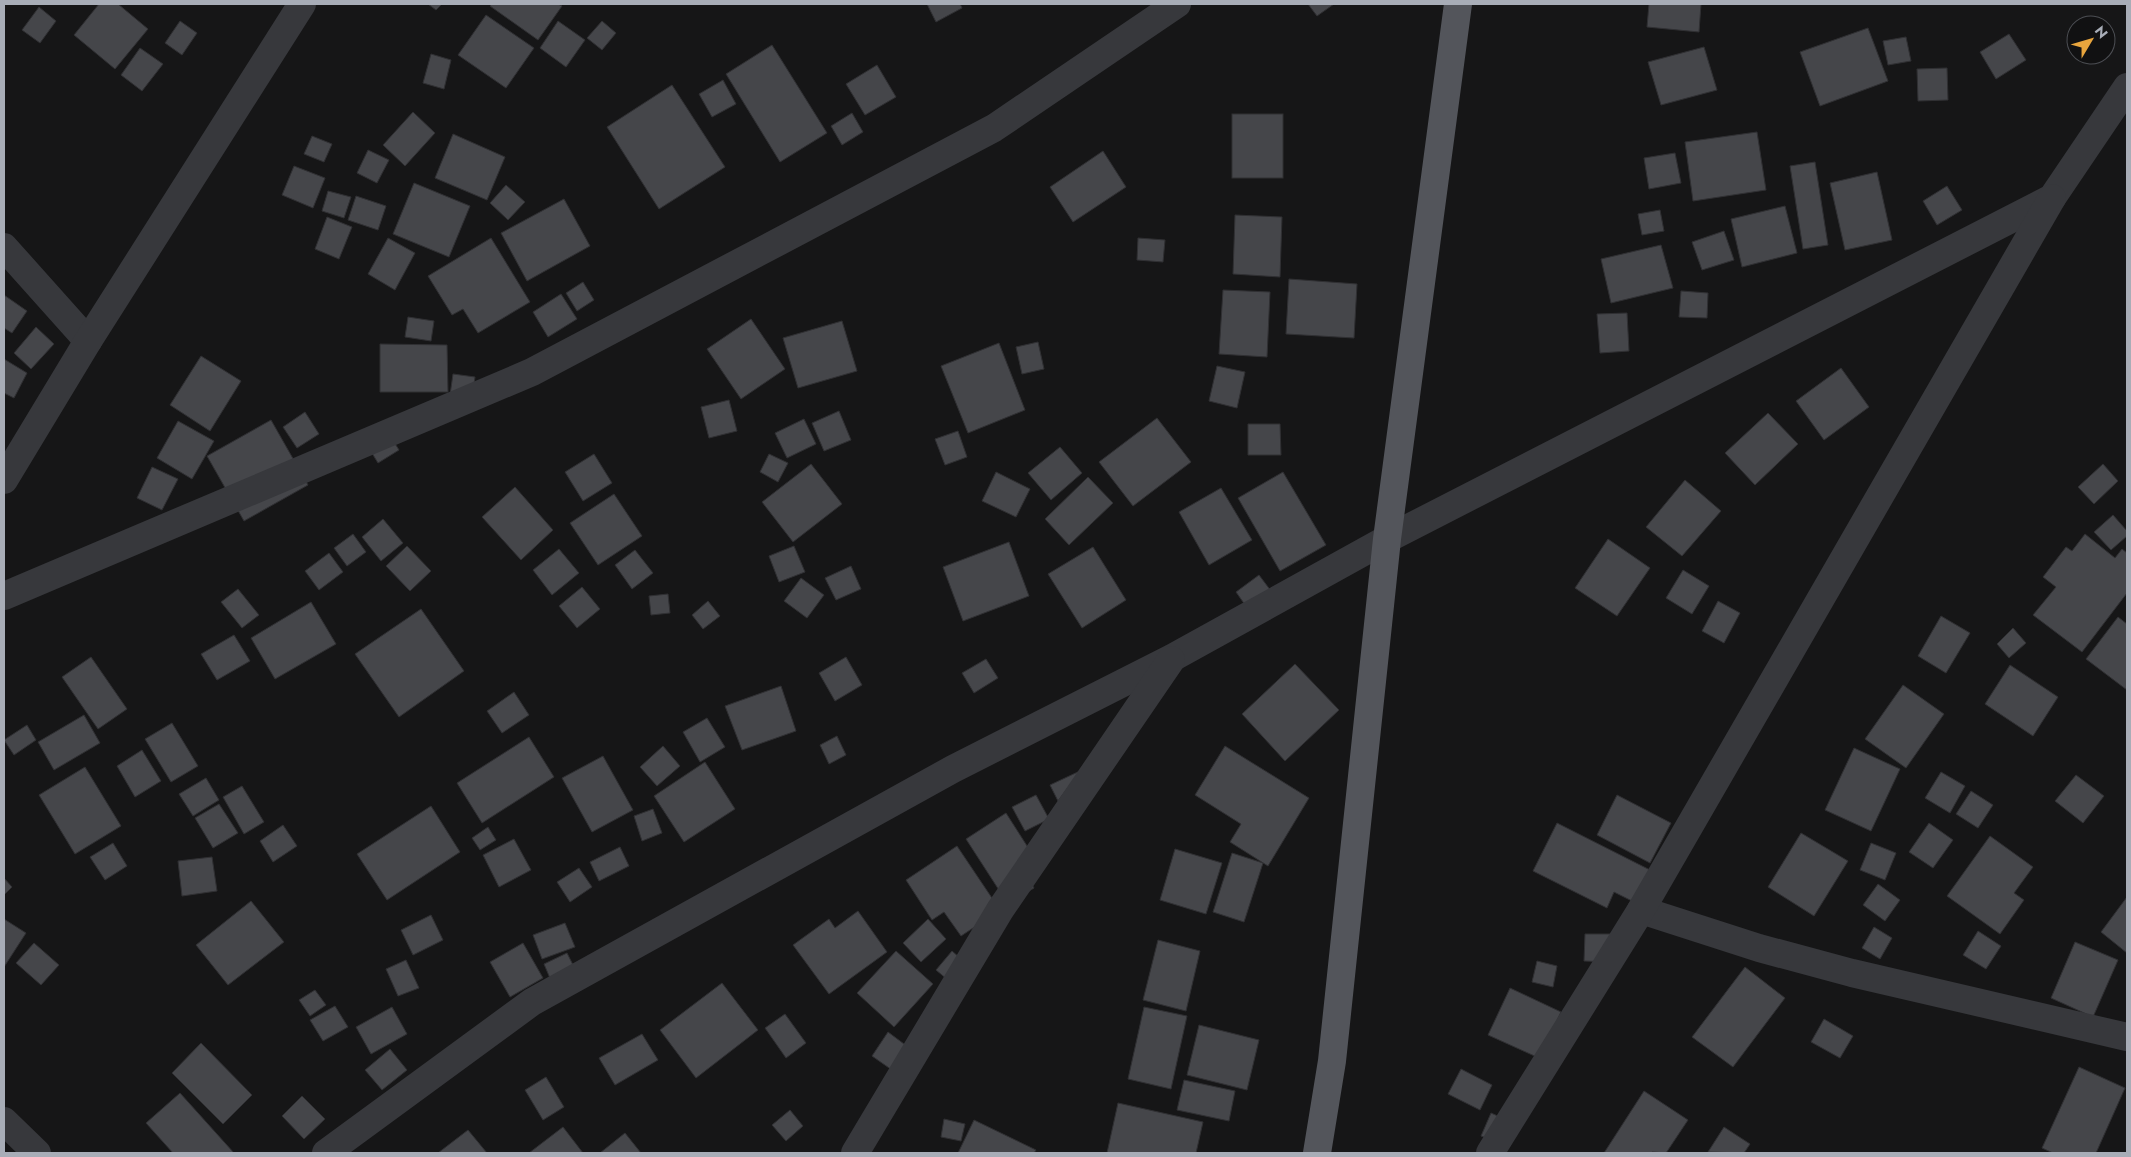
<svg xmlns="http://www.w3.org/2000/svg" width="2131" height="1157" font-family="Jost,sans-serif">
<style>
.building{fill:#45464a;stroke:#303033}
.lines{fill:none;stroke-linecap:round;stroke-linejoin:round}
.minor{stroke:#37383c;stroke-width:28}
.major{stroke:#53555b;stroke-width:28}
</style>
<rect width="100%" height="100%" fill="#161617"/>
<g class="building">
<path d="M 99,4 L 118,4 L 148,29 L 115,69 L 74,35 Z"/>
<path d="M 428,4 L 442,4 L 436,10 Z"/>
<path d="M 492,4 L 558,4 L 562,6 L 538,40 L 490,6 Z"/>
<path d="M 927,4 L 960,4 L 962,8 L 936,22 Z"/>
<path d="M 1308,4 L 1334,4 L 1317,16 Z"/>
<path d="M 1649,4 L 1701,4 L 1699,32 L 1647,27 Z"/>
<path d="M 39,7 L 56,21 L 40,43 L 22,30 Z"/>
<path d="M 486,15 L 534,48 L 506,88 L 458,55 Z"/>
<path d="M 180,21 L 197,33 L 182,55 L 165,43 Z"/>
<path d="M 558,21 L 585,40 L 566,67 L 540,48 Z"/>
<path d="M 602,21 L 616,33 L 602,50 L 587,38 Z"/>
<path d="M 1868,28 L 1888,81 L 1820,106 L 1800,52 Z"/>
<path d="M 2009,34 L 2026,60 L 1996,79 L 1980,52 Z"/>
<path d="M 1906,37 L 1911,61 L 1888,65 L 1883,41 Z"/>
<path d="M 772,45 L 827,133 L 780,162 L 726,74 Z"/>
<path d="M 1704,47 L 1717,90 L 1661,105 L 1648,62 Z"/>
<path d="M 140,48 L 163,64 L 142,91 L 121,75 Z"/>
<path d="M 431,54 L 451,60 L 444,89 L 423,83 Z"/>
<path d="M 877,65 L 896,97 L 865,115 L 846,84 Z"/>
<path d="M 1947,68 L 1948,100 L 1918,101 L 1917,69 Z"/>
<path d="M 723,80 L 736,104 L 712,117 L 699,94 Z"/>
<path d="M 672,85 L 725,167 L 659,209 L 607,127 Z"/>
<path d="M 413,112 L 435,133 L 405,166 L 383,145 Z"/>
<path d="M 852,113 L 863,132 L 842,145 L 831,126 Z"/>
<rect x="1232" y="114" width="51" height="64"/>
<path d="M 1757,132 L 1766,190 L 1693,201 L 1685,142 Z"/>
<path d="M 453,134 L 505,157 L 487,200 L 435,178 Z"/>
<path d="M 312,136 L 332,144 L 324,162 L 304,154 Z"/>
<path d="M 368,150 L 389,160 L 377,183 L 357,173 Z"/>
<path d="M 1103,151 L 1126,187 L 1073,222 L 1050,187 Z"/>
<path d="M 1675,153 L 1681,183 L 1649,189 L 1644,158 Z"/>
<path d="M 1815,162 L 1828,245 L 1803,249 L 1790,166 Z"/>
<path d="M 294,166 L 325,178 L 313,208 L 282,195 Z"/>
<path d="M 1877,172 L 1892,240 L 1845,250 L 1830,183 Z"/>
<path d="M 414,183 L 470,206 L 449,257 L 393,234 Z"/>
<path d="M 506,185 L 525,202 L 508,220 L 490,203 Z"/>
<path d="M 1947,186 L 1962,210 L 1937,225 L 1923,201 Z"/>
<path d="M 328,191 L 351,197 L 344,218 L 322,211 Z"/>
<path d="M 356,196 L 386,206 L 378,230 L 348,220 Z"/>
<path d="M 564,199 L 590,246 L 527,281 L 501,233 Z"/>
<path d="M 1785,206 L 1797,253 L 1742,267 L 1731,219 Z"/>
<path d="M 1660,210 L 1664,231 L 1642,235 L 1638,214 Z"/>
<path d="M 1235,215 L 1282,217 L 1280,277 L 1233,274 Z"/>
<path d="M 327,217 L 352,227 L 339,259 L 315,249 Z"/>
<path d="M 1724,231 L 1734,260 L 1702,270 L 1692,242 Z"/>
<path d="M 388,238 L 415,253 L 395,290 L 368,274 Z"/>
<path d="M 491,238 L 530,302 L 478,333 L 463,309 L 452,315 L 428,276 Z"/>
<path d="M 1138,238 L 1165,240 L 1163,262 L 1137,260 Z"/>
<path d="M 1661,245 L 1673,288 L 1611,303 L 1601,259 Z"/>
<path d="M 1289,279 L 1357,284 L 1354,338 L 1286,334 Z"/>
<path d="M 583,282 L 594,300 L 577,311 L 566,293 Z"/>
<path d="M 1223,290 L 1270,292 L 1267,357 L 1219,354 Z"/>
<path d="M 1681,291 L 1708,293 L 1707,318 L 1679,317 Z"/>
<path d="M 561,294 L 577,319 L 548,337 L 533,312 Z"/>
<path d="M 4,295 L 27,311 L 12,333 L 4,328 Z"/>
<path d="M 1627,313 L 1629,351 L 1600,353 L 1597,314 Z"/>
<path d="M 408,317 L 434,321 L 431,341 L 405,337 Z"/>
<path d="M 751,319 L 785,369 L 741,399 L 707,349 Z"/>
<path d="M 842,321 L 857,371 L 798,388 L 783,338 Z"/>
<path d="M 36,327 L 54,344 L 31,369 L 14,353 Z"/>
<path d="M 1038,342 L 1044,369 L 1022,374 L 1016,347 Z"/>
<path d="M 999,343 L 1025,410 L 968,433 L 941,366 Z"/>
<path d="M 380,344 L 447,345 L 448,392 L 380,392 Z"/>
<path d="M 201,356 L 241,381 L 210,431 L 170,405 Z"/>
<path d="M 4,359 L 27,373 L 14,398 L 4,393 Z"/>
<path d="M 1217,366 L 1245,372 L 1237,408 L 1209,401 Z"/>
<path d="M 1841,368 L 1869,407 L 1824,440 L 1796,401 Z"/>
<path d="M 453,374 L 475,377 L 472,398 L 450,395 Z"/>
<path d="M 729,400 L 737,431 L 709,438 L 701,407 Z"/>
<path d="M 839,411 L 851,440 L 824,451 L 812,423 Z"/>
<path d="M 305,412 L 319,434 L 297,448 L 283,427 Z"/>
<path d="M 1768,413 L 1798,444 L 1755,485 L 1725,453 Z"/>
<path d="M 1157,418 L 1191,462 L 1133,506 L 1099,462 Z"/>
<path d="M 804,419 L 816,444 L 787,458 L 775,433 Z"/>
<path d="M 271,420 L 308,485 L 244,521 L 207,456 Z"/>
<path d="M 178,421 L 214,441 L 192,479 L 157,458 Z"/>
<path d="M 1248,424 L 1280,424 L 1281,455 L 1248,455 Z"/>
<path d="M 387,431 L 399,450 L 378,463 L 367,445 Z"/>
<path d="M 958,431 L 967,457 L 945,465 L 935,439 Z"/>
<path d="M 1060,447 L 1082,473 L 1051,500 L 1028,473 Z"/>
<path d="M 594,454 L 612,483 L 583,501 L 565,472 Z"/>
<path d="M 769,454 L 788,463 L 778,482 L 760,472 Z"/>
<path d="M 811,464 L 842,504 L 793,542 L 762,502 Z"/>
<path d="M 2103,464 L 2118,481 L 2094,504 L 2078,487 Z"/>
<path d="M 152,467 L 178,479 L 162,510 L 137,498 Z"/>
<path d="M 996,472 L 1030,489 L 1016,517 L 982,501 Z"/>
<path d="M 1283,472 L 1326,545 L 1280,571 L 1238,498 Z"/>
<path d="M 1088,477 L 1113,503 L 1069,545 L 1045,519 Z"/>
<path d="M 1685,480 L 1721,511 L 1682,556 L 1646,527 Z"/>
<path d="M 515,487 L 553,530 L 521,560 L 482,517 Z"/>
<path d="M 1221,488 L 1252,540 L 1209,565 L 1179,512 Z"/>
<path d="M 614,494 L 642,536 L 598,565 L 570,523 Z"/>
<path d="M 2113,515 L 2127,531 L 2127,536 L 2111,550 L 2094,532 Z"/>
<path d="M 383,519 L 403,543 L 381,561 L 362,537 Z"/>
<path d="M 353,534 L 366,552 L 347,566 L 334,548 Z"/>
<path d="M 2085,534 L 2115,558 L 2122,549 L 2127,553 L 2127,593 L 2082,652 L 2033,615 L 2056,587 L 2043,577 L 2066,547 L 2072,551 Z"/>
<path d="M 1608,539 L 1650,568 L 1617,616 L 1575,588 Z"/>
<path d="M 1009,542 L 1029,596 L 963,621 L 943,567 Z"/>
<path d="M 407,546 L 431,571 L 410,591 L 386,566 Z"/>
<path d="M 794,546 L 805,572 L 779,582 L 769,556 Z"/>
<path d="M 1093,547 L 1126,600 L 1082,628 L 1048,574 Z"/>
<path d="M 559,549 L 579,573 L 552,595 L 533,570 Z"/>
<path d="M 635,550 L 653,573 L 632,589 L 615,565 Z"/>
<path d="M 329,553 L 343,572 L 319,590 L 305,571 Z"/>
<path d="M 851,566 L 861,589 L 836,600 L 825,578 Z"/>
<path d="M 1683,570 L 1709,586 L 1692,614 L 1666,598 Z"/>
<path d="M 1259,575 L 1271,591 L 1248,609 L 1236,592 Z"/>
<path d="M 801,578 L 824,595 L 807,618 L 784,601 Z"/>
<path d="M 582,587 L 600,609 L 577,628 L 559,606 Z"/>
<path d="M 238,589 L 259,615 L 242,628 L 221,602 Z"/>
<path d="M 668,594 L 670,613 L 651,615 L 649,596 Z"/>
<path d="M 708,601 L 720,616 L 703,629 L 692,615 Z"/>
<path d="M 1718,601 L 1740,613 L 1724,643 L 1702,631 Z"/>
<path d="M 311,602 L 336,644 L 275,679 L 251,638 Z"/>
<path d="M 421,609 L 464,671 L 399,717 L 355,654 Z"/>
<path d="M 1941,616 L 1970,633 L 1946,673 L 1918,656 Z"/>
<path d="M 2118,617 L 2127,624 L 2127,690 L 2086,659 Z"/>
<path d="M 2013,628 L 2026,643 L 2009,658 L 1997,644 Z"/>
<path d="M 234,635 L 250,661 L 217,680 L 201,654 Z"/>
<path d="M 91,657 L 127,709 L 98,729 L 62,677 Z"/>
<path d="M 846,657 L 862,685 L 835,701 L 819,673 Z"/>
<path d="M 986,659 L 998,678 L 974,693 L 962,673 Z"/>
<path d="M 1295,664 L 1339,710 L 1285,761 L 1242,714 Z"/>
<path d="M 2010,665 L 2058,697 L 2033,736 L 1985,704 Z"/>
<path d="M 1903,685 L 1944,714 L 1906,768 L 1865,739 Z"/>
<path d="M 781,686 L 796,731 L 742,750 L 725,706 Z"/>
<path d="M 514,692 L 529,715 L 502,733 L 487,711 Z"/>
<path d="M 84,715 L 100,743 L 54,770 L 38,742 Z"/>
<path d="M 707,718 L 725,747 L 700,762 L 683,732 Z"/>
<path d="M 172,723 L 198,766 L 171,782 L 145,739 Z"/>
<path d="M 27,725 L 36,740 L 14,755 L 4,740 Z"/>
<path d="M 837,736 L 846,755 L 829,764 L 820,745 Z"/>
<path d="M 529,737 L 554,777 L 482,823 L 457,783 Z"/>
<path d="M 663,746 L 680,766 L 657,786 L 640,767 Z"/>
<path d="M 1225,746 L 1309,798 L 1268,866 L 1230,842 L 1241,824 L 1195,795 Z"/>
<path d="M 1854,748 L 1900,769 L 1871,831 L 1825,810 Z"/>
<path d="M 142,750 L 161,781 L 135,797 L 117,766 Z"/>
<path d="M 603,756 L 633,810 L 592,832 L 562,778 Z"/>
<path d="M 705,762 L 735,809 L 684,842 L 654,796 Z"/>
<path d="M 85,767 L 121,826 L 75,854 L 39,795 Z"/>
<path d="M 1080,771 L 1058,801 L 1050,785 Z"/>
<path d="M 1941,772 L 1965,786 L 1950,813 L 1925,798 Z"/>
<path d="M 2076,775 L 2104,796 L 2083,823 L 2055,801 Z"/>
<path d="M 206,778 L 219,800 L 193,816 L 179,794 Z"/>
<path d="M 242,786 L 264,822 L 244,834 L 223,797 Z"/>
<path d="M 1971,791 L 1993,805 L 1978,828 L 1956,814 Z"/>
<path d="M 1036,795 L 1049,819 L 1025,831 L 1012,807 Z"/>
<path d="M 1617,795 L 1671,823 L 1650,863 L 1597,835 Z"/>
<path d="M 219,804 L 238,833 L 213,848 L 195,818 Z"/>
<path d="M 431,806 L 460,852 L 387,900 L 357,854 Z"/>
<path d="M 653,809 L 662,833 L 642,841 L 634,816 Z"/>
<path d="M 1006,813 L 1038,863 L 1024,871 L 1034,888 L 1008,904 L 966,839 Z"/>
<path d="M 1557,823 L 1652,871 L 1636,903 L 1614,892 L 1607,908 L 1533,871 Z"/>
<path d="M 1929,823 L 1953,840 L 1933,868 L 1909,852 Z"/>
<path d="M 283,825 L 297,846 L 273,862 L 260,841 Z"/>
<path d="M 488,827 L 496,840 L 480,850 L 472,838 Z"/>
<path d="M 1801,833 L 1848,861 L 1814,916 L 1768,887 Z"/>
<path d="M 1990,836 L 2033,867 L 2014,893 L 2024,900 L 2000,934 L 1947,896 Z"/>
<path d="M 514,839 L 531,870 L 499,887 L 483,855 Z"/>
<path d="M 113,843 L 127,866 L 105,880 L 90,857 Z"/>
<path d="M 1871,843 L 1896,853 L 1885,880 L 1860,870 Z"/>
<path d="M 957,846 L 1000,910 L 961,936 L 944,912 L 932,920 L 906,880 Z"/>
<path d="M 620,847 L 629,866 L 599,881 L 590,862 Z"/>
<path d="M 1175,849 L 1222,863 L 1206,914 L 1160,900 Z"/>
<path d="M 1232,853 L 1263,863 L 1244,922 L 1213,912 Z"/>
<path d="M 212,857 L 217,891 L 182,896 L 178,861 Z"/>
<path d="M 579,868 L 592,887 L 570,902 L 557,882 Z"/>
<path d="M 4,878 L 12,887 L 4,895 Z"/>
<path d="M 1878,884 L 1900,900 L 1885,921 L 1863,905 Z"/>
<path d="M 2127,897 L 2127,953 L 2101,932 Z"/>
<path d="M 251,901 L 284,942 L 228,985 L 196,945 Z"/>
<path d="M 858,911 L 887,952 L 829,994 L 793,945 L 829,919 L 835,928 Z"/>
<path d="M 431,915 L 443,940 L 413,955 L 401,930 Z"/>
<path d="M 4,919 L 26,933 L 4,967 Z"/>
<path d="M 928,919 L 946,939 L 921,962 L 903,943 Z"/>
<path d="M 565,923 L 575,947 L 542,959 L 533,935 Z"/>
<path d="M 1874,927 L 1892,938 L 1880,959 L 1862,948 Z"/>
<path d="M 1978,931 L 2001,946 L 1986,969 L 1963,955 Z"/>
<path d="M 1585,934 L 1613,934 L 1612,962 L 1584,961 Z"/>
<path d="M 1158,940 L 1200,951 L 1186,1011 L 1143,1000 Z"/>
<path d="M 2075,942 L 2118,960 L 2093,1017 L 2051,998 Z"/>
<path d="M 34,943 L 59,965 L 41,985 L 16,963 Z"/>
<path d="M 523,943 L 543,978 L 510,997 L 490,962 Z"/>
<path d="M 896,951 L 933,984 L 894,1027 L 857,993 Z"/>
<path d="M 952,951 L 976,972 L 960,990 L 936,970 Z"/>
<path d="M 567,953 L 577,973 L 552,983 L 544,964 Z"/>
<path d="M 406,960 L 419,988 L 398,996 L 386,969 Z"/>
<path d="M 1537,961 L 1557,966 L 1553,987 L 1532,982 Z"/>
<path d="M 1745,967 L 1785,998 L 1733,1067 L 1692,1037 Z"/>
<path d="M 722,983 L 758,1030 L 696,1078 L 660,1030 Z"/>
<path d="M 1510,988 L 1561,1012 L 1539,1058 L 1488,1035 Z"/>
<path d="M 315,990 L 326,1005 L 310,1016 L 299,1000 Z"/>
<path d="M 335,1006 L 348,1027 L 323,1041 L 310,1020 Z"/>
<path d="M 392,1007 L 407,1034 L 371,1054 L 356,1027 Z"/>
<path d="M 1144,1007 L 1187,1016 L 1171,1089 L 1128,1079 Z"/>
<path d="M 785,1014 L 806,1043 L 786,1058 L 765,1028 Z"/>
<path d="M 1824,1019 L 1853,1036 L 1840,1058 L 1811,1042 Z"/>
<path d="M 1199,1025 L 1259,1040 L 1247,1090 L 1187,1075 Z"/>
<path d="M 888,1032 L 908,1047 L 892,1070 L 872,1056 Z"/>
<path d="M 642,1034 L 658,1060 L 615,1085 L 599,1058 Z"/>
<path d="M 201,1043 L 252,1095 L 223,1124 L 172,1073 Z"/>
<path d="M 390,1049 L 407,1070 L 382,1090 L 365,1070 Z"/>
<path d="M 2079,1067 L 2125,1088 L 2096,1153 L 2053,1153 L 2042,1148 Z"/>
<path d="M 1461,1069 L 1492,1085 L 1480,1110 L 1448,1094 Z"/>
<path d="M 546,1077 L 564,1107 L 543,1120 L 525,1090 Z"/>
<path d="M 1184,1080 L 1235,1091 L 1229,1121 L 1177,1110 Z"/>
<path d="M 1644,1091 L 1688,1120 L 1666,1153 L 1652,1152 L 1651,1153 L 1604,1153 Z"/>
<path d="M 180,1093 L 234,1153 L 173,1153 L 146,1123 Z"/>
<path d="M 302,1096 L 325,1119 L 304,1139 L 282,1116 Z"/>
<path d="M 1118,1103 L 1203,1122 L 1196,1153 L 1107,1153 Z"/>
<path d="M 790,1110 L 803,1126 L 786,1141 L 772,1125 Z"/>
<path d="M 1491,1113 L 1511,1122 L 1502,1144 L 1481,1136 Z"/>
<path d="M 944,1119 L 965,1124 L 961,1141 L 941,1137 Z"/>
<path d="M 974,1120 L 1036,1150 L 1034,1153 L 958,1153 Z"/>
<path d="M 563,1127 L 583,1153 L 529,1153 Z"/>
<path d="M 1724,1127 L 1750,1144 L 1744,1153 L 1708,1152 Z"/>
<path d="M 468,1130 L 487,1153 L 438,1153 Z"/>
<path d="M 625,1133 L 641,1153 L 600,1153 Z"/>
</g>
<g class="lines">
<g class="minor">
<path d="M 4,247 L 88,341"/>
<path d="M 4,480 L 88,341 L 302,4"/>
<path d="M 4,596 L 532,372 L 994,128 L 1177,4"/>
<path d="M 1641,910 L 1759,948 L 1852,973 L 2127,1037"/>
<path d="M 4,1121 L 37,1153"/>
<path d="M 326,1153 L 532,1002 L 953,769 L 1172,658 L 1387,539 L 2052,198 L 2127,87"/>
<path d="M 855,1153 L 1000,910 L 1171,660"/>
<path d="M 1490,1153 L 1641,910 L 2052,198"/>
</g>
<path class="major" d="M 1317,1153 L 1332,1061 L 1387,539 L 1458,4"/>
</g>
<rect width="2131" height="1157" fill="none" stroke="#a8adb7" stroke-width="10"/>
<g transform="translate(2091 40) rotate(52)"><circle r="24" fill="#111112" stroke="#4d4f54"/>
<path d="M0-4L9 19L0 12L-9 19Z" fill="#e8a53d"/>
<text y="-8" font-size="14" font-weight="bold" text-anchor="middle" fill="#a8adb7">N</text>
</g>
</svg>
